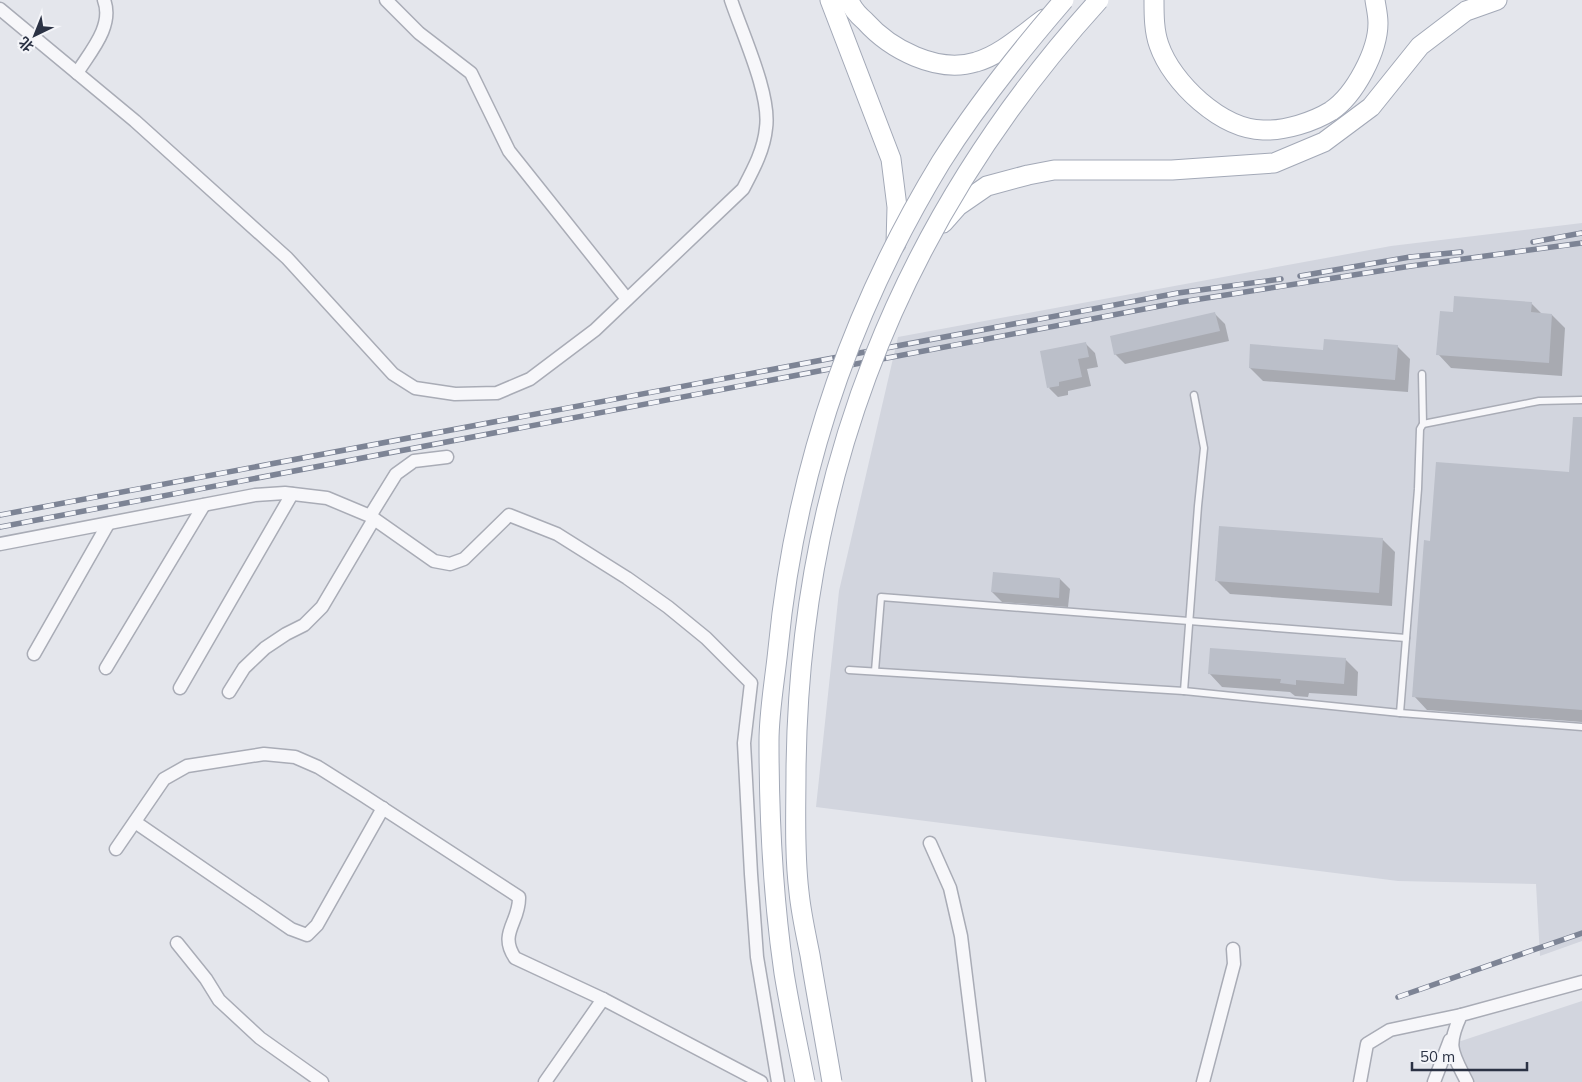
<svg xmlns="http://www.w3.org/2000/svg" width="1582" height="1082" font-family="Mulish,'Noto Sans SC',sans-serif">
<style>
.built{fill:#d2d5de}
.shadow{fill:#0003}
.building{fill:#bbbfc9}
.lines{fill:none;stroke-linecap:round;stroke-linejoin:round}
.lane-casing{stroke:#a9acb6;stroke-width:9}
.street-casing{stroke:#a9acb6;stroke-width:15}
.primary-casing{stroke:#a3a9b7;stroke-width:21}
.lane{stroke:#f7f7fa;stroke-width:6}
.street{stroke:#f7f7fa;stroke-width:12}
.primary{stroke:#fff;stroke-width:19}
.rail-casing{stroke:#7d8495;stroke-width:5.5}
.rail{stroke:#f4f5f9;stroke-width:4;stroke-dasharray:11;stroke-linecap:butt}
.primary-bridge-casing{stroke:#a3a9b7;stroke-width:21;stroke-linecap:butt}
.primary-bridge{stroke:#fff;stroke-width:19}
</style>
<rect width="100%" height="100%" fill="#e4e6ec"/>
<g class="built">
<path d="M 1582,223 L 1582,941 L 1540,956 L 1536,884 L 1398,881 L 816,807 L 839,591 L 898,337 L 1391,246 Z"/>
<path d="M 1582,1001 L 1582,1082 L 1474,1082 L 1455,1043 Z"/>
</g>
<g class="shadow">
<path d="M 1531,303 L 1542,314 L 1552,315 L 1565,328 L 1562,376 L 1451,368 L 1438,354 L 1454,314 Z"/>
<path d="M 1215,314 L 1225,324 L 1229,341 L 1125,364 L 1115,354 Z"/>
<path d="M 1085,343 L 1095,353 L 1098,367 L 1087,369 L 1091,386 L 1068,391 L 1068,395 L 1058,397 L 1049,388 Z"/>
<path d="M 1397,346 L 1410,359 L 1408,392 L 1263,381 L 1250,368 L 1325,352 Z"/>
<path d="M 1582,432 L 1582,722 L 1427,710 L 1414,696 L 1431,542 L 1570,473 Z"/>
<path d="M 1382,539 L 1395,552 L 1392,606 L 1230,594 L 1217,581 Z"/>
<path d="M 1060,579 L 1070,589 L 1068,607 L 1002,602 L 992,592 Z"/>
<path d="M 1345,659 L 1358,672 L 1357,696 L 1309,693 L 1308,697 L 1295,696 L 1290,692 L 1222,687 L 1209,673 Z"/>
</g>
<g class="building">
<path d="M 1454,296 L 1532,302 L 1531,312 L 1552,314 L 1549,363 L 1436,355 L 1440,311 L 1453,312 Z"/>
<path d="M 1215,312 L 1220,331 L 1114,355 L 1110,336 Z"/>
<path d="M 1324,339 L 1398,345 L 1395,380 L 1249,368 L 1250,344 L 1323,350 Z"/>
<path d="M 1086,342 L 1089,357 L 1078,359 L 1082,377 L 1059,382 L 1059,386 L 1047,388 L 1040,351 Z"/>
<path d="M 1573,417 L 1582,417 L 1582,710 L 1412,697 L 1424,540 L 1430,541 L 1436,462 L 1569,472 Z"/>
<path d="M 1219,526 L 1383,538 L 1379,593 L 1215,581 Z"/>
<path d="M 993,572 L 1060,578 L 1059,598 L 991,592 Z"/>
<path d="M 1210,648 L 1346,658 L 1344,684 L 1296,680 L 1296,685 L 1280,683 L 1281,679 L 1208,674 Z"/>
</g>
<g class="lines">
<defs>
<g id="lane">
<path d="M 1423,424 L 1539,401 L 1582,400"/>
<path d="M 849,670 L 1184,691 L 1400,713 L 1582,727"/>
<path d="M 875,671 L 881,597 L 1406,638"/>
<path d="M 1184,691 L 1198,506 L 1204,448 L 1194,395"/>
<path d="M 1400,713 L 1418,489 L 1420,429 L 1423,424 L 1422,374"/>
</g>
<g id="street">
<path d="M 386,0 L 419,33 L 471,73 L 509,151 L 627,299"/>
<path d="M 0,9 L 135,121 L 287,258 L 393,374 L 415,388 L 455,394 L 497,393 L 530,379 L 595,330 L 743,189 C 753,170 764,150 766,128 C 771,95 742,33 731,0"/>
<path d="M 77,73 C 90,52 114,26 104,0"/>
<path d="M 370,516 L 396,474 L 414,461 L 447,457"/>
<path d="M 0,544 L 255,495 L 285,493 L 327,498 L 370,516 L 434,561 L 450,564 L 464,559 L 509,515 L 557,534 L 627,578 L 668,607 L 706,638 L 751,683 L 744,743 L 751,874 L 757,957 L 778,1082"/>
<path d="M 34,654 L 108,524"/>
<path d="M 106,668 L 204,505"/>
<path d="M 180,688 L 292,494"/>
<path d="M 229,692 L 244,668 L 265,648 L 286,634 L 304,625 L 322,607 L 374,519"/>
<path d="M 135,822 L 291,929 L 307,935 L 317,925 L 383,808"/>
<path d="M 930,843 L 950,888 L 961,936 L 979,1082"/>
<path d="M 116,849 L 164,779 L 187,766 L 264,754 L 295,757 L 318,767 L 364,796 L 519,897 C 520,922 498,933 515,958 L 603,999 L 761,1082"/>
<path d="M 177,943 L 206,979 L 219,1000 L 260,1038 L 322,1082"/>
<path d="M 545,1082 L 603,999"/>
<path d="M 1203,1082 L 1234,964 L 1233,949"/>
<path d="M 1360,1082 L 1367,1044 L 1390,1030 L 1461,1015"/>
<path d="M 1434,1082 L 1450,1040"/>
<path d="M 1467,1082 C 1452,1052 1446,1047 1461,1015 L 1582,982"/>
</g>
<g id="primary">
<path d="M 830,0 L 891,159 L 897,207 L 896,244"/>
<path d="M 849,0 C 852,9 858,15 865,21 C 890,49 937,74 976,62 C 1001,55 1023,34 1044,19"/>
<path d="M 1154,0 C 1154,15 1154,31 1159,45 C 1172,83 1221,129 1263,130 C 1285,131 1313,122 1331,111 C 1355,95 1378,51 1378,23 C 1378,15 1376,7 1375,0"/>
<path d="M 943,223 L 958,206 L 987,186 L 1028,175 L 1054,170 L 1172,170 L 1274,163 L 1324,142 L 1371,107 L 1420,46 L 1466,11 L 1497,0"/>
</g>
</defs>
<use href="#lane" class="lane-casing"/>
<use href="#street" class="street-casing"/>
<use href="#primary" class="primary-casing"/>
<use href="#lane" class="lane"/>
<use href="#street" class="street"/>
<use href="#primary" class="primary"/>
<defs>
<g id="rail">
<path d="M 1533,242 L 1582,233"/>
<path d="M 1300,276 L 1410,257 L 1461,252"/>
<path d="M 0,515 L 1178,293 L 1281,279"/>
<path d="M 0,527 L 1181,302 L 1411,266 L 1582,243"/>
<path d="M 1398,997 L 1582,933"/>
</g>
</defs>
<use href="#rail" class="rail-casing"/>
<use href="#rail" class="rail"/>
<defs>
<g id="primary-bridge">
<path d="M 805,1082 C 798,1046 790,1010 784,973 C 773,897 769,818 769,741 C 769,711 775,679 778,649 C 795,473 849,313 941,162 C 977,105 1020,51 1064,0"/>
<path d="M 832,1082 C 825,1040 817,998 810,955 C 806,935 801,913 799,892 C 794,851 796,810 796,770 C 799,476 901,218 1099,0"/>
</g>
</defs>
<use href="#primary-bridge" class="primary-bridge-casing"/>
<use href="#primary-bridge" class="primary-bridge"/>
</g>
<g transform="translate(35 35) rotate(223)" stroke="#f4f5f9" stroke-width="4" paint-order="stroke">
<path d="M0-4L9 19L0 12L-9 19Z" fill="#2b3244"/>
<text y="-8" font-size="14" font-weight="bold" text-anchor="middle" fill="#2b3244">北</text>
</g>
<path d="M1412 1062v8h115v-8" fill="none" stroke="#2b3244" stroke-width="2.5"/>
<text x="1420" y="1062" font-size="15" fill="#2b3244" stroke="#f4f5f9" stroke-width="4" paint-order="stroke">50 m</text>
</svg>
